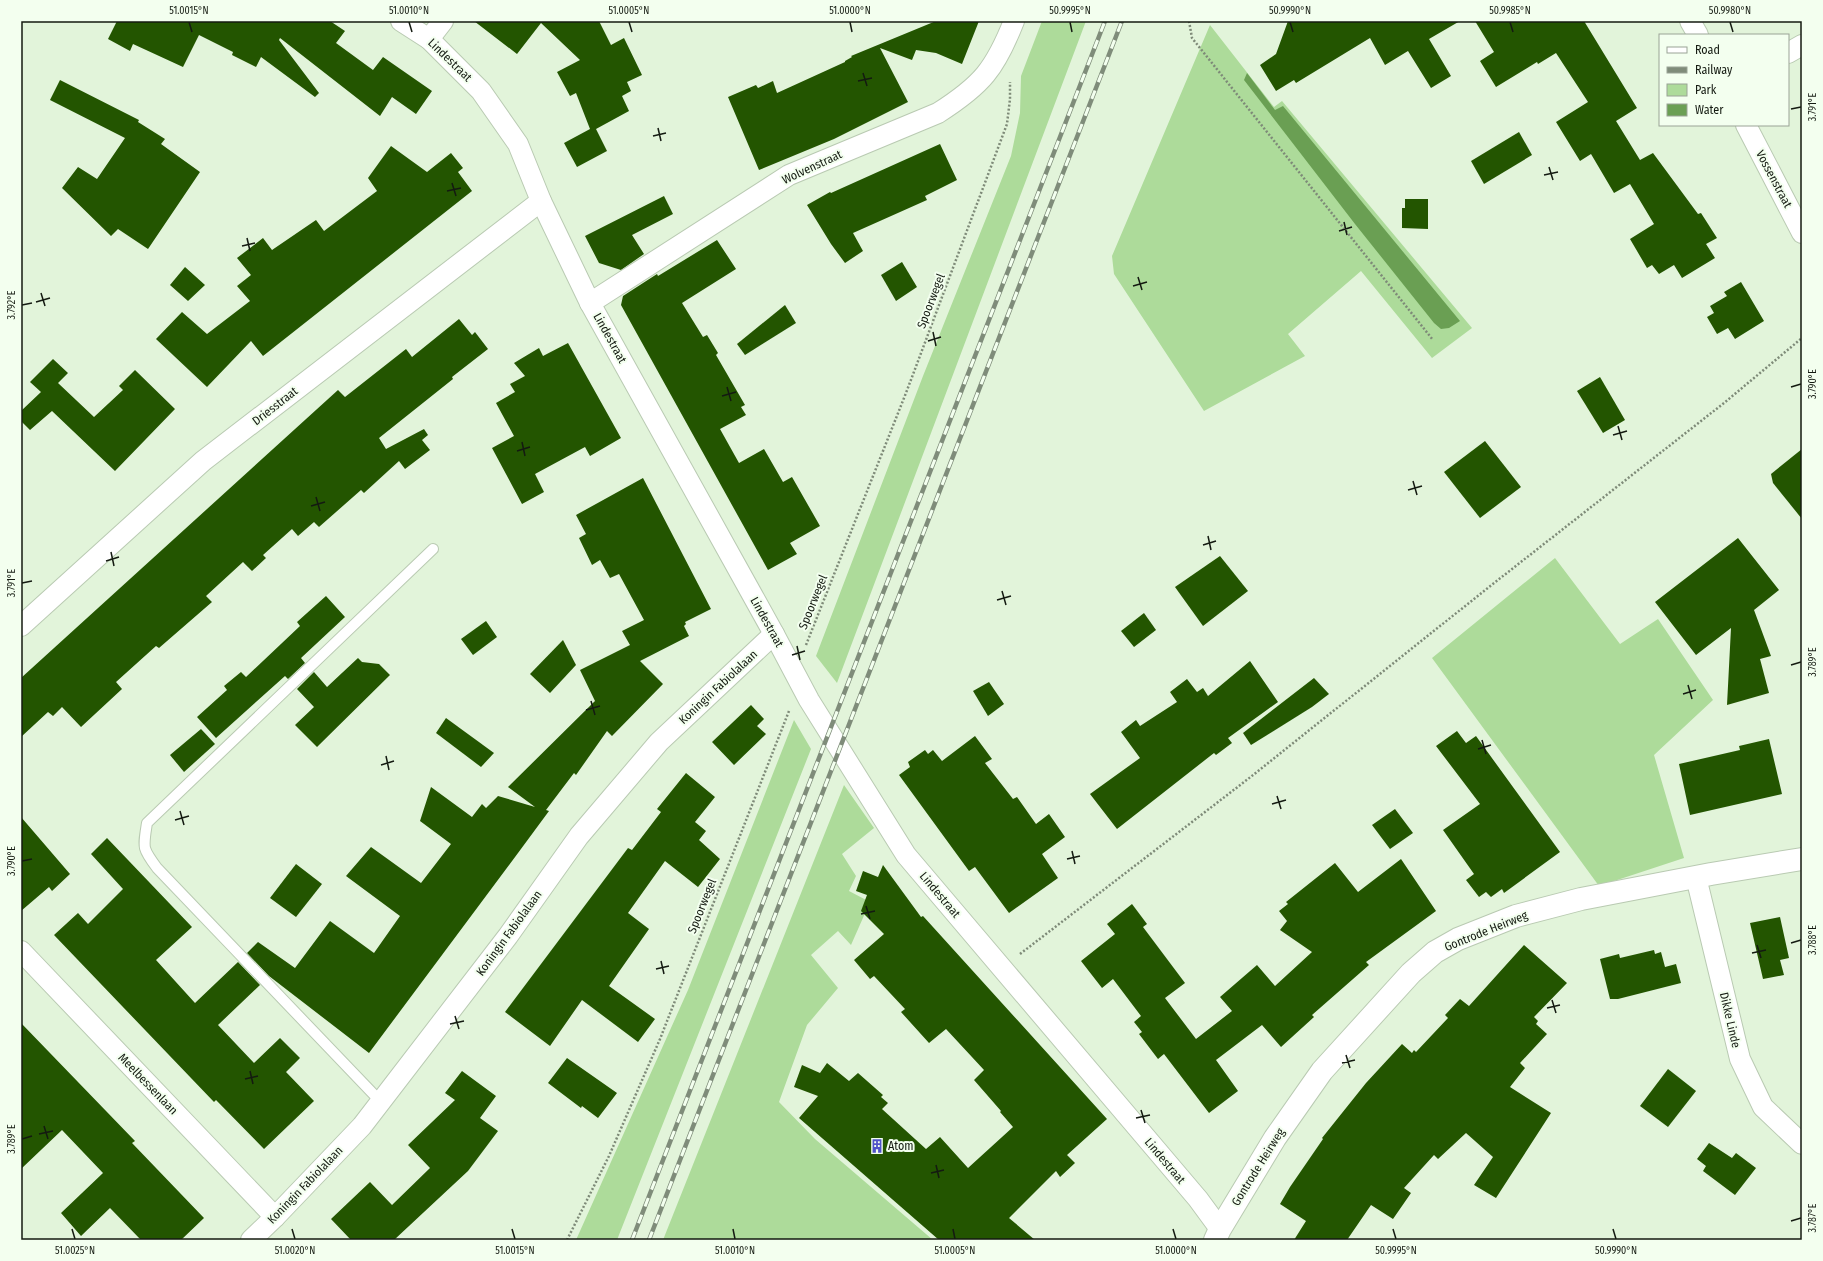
<svg xmlns="http://www.w3.org/2000/svg" width="1823" height="1261" font-family="'Fira Sans Condensed',sans-serif">
<style>
.green{fill:#addb9a}
.water{fill:#6a9f53}
.building{fill:#235500}
.lines{fill:none;stroke-linecap:round;stroke-linejoin:round}
.service-casing{stroke:#b9cab2;stroke-width:12}
.minor-casing{stroke:#b9cab2;stroke-width:22}
.tertiary-casing{stroke:#b9cab2;stroke-width:24}
.path{stroke:#7e8a78;stroke-width:2.5;stroke-dasharray:2 2;stroke-linecap:butt}
.service{stroke:#fff;stroke-width:10}
.minor{stroke:#fff;stroke-width:20}
.tertiary{stroke:#fff;stroke-width:22}
.rail-casing{stroke:#7f8c7a;stroke-width:4.5}
.rail{stroke:#f3ffef;stroke-width:3;stroke-dasharray:9;stroke-linecap:butt}
.ticks{fill:none;stroke:#141a11;stroke-width:1.5}
.labels{text-anchor:middle;dominant-baseline:central;stroke-width:4;stroke-linejoin:round;paint-order:stroke}
.street-label{font-size:12px;fill:#141a11;stroke:#f3ffef}
.poi-label{font-size:12px;fill:#141a11;stroke:#f3ffef;text-anchor:start}
.neatline{fill:none;stroke:#141a11;stroke-width:1.5}
.ticks-label{font-size:10px;text-anchor:middle;fill:#141a11}
</style>
<rect width="100%" height="100%" fill="#e2f4da"/>
<g class="green">
<path d="M 1042,21 L 1086,21 L 837,683 L 816,656 L 923,376 L 1011,156 L 1020,113 L 1021,76 Z"/>
<path d="M 1210,25 L 1274,107 L 1282,101 L 1472,328 L 1432,358 L 1361,271 L 1288,334 L 1305,356 L 1204,411 L 1114,274 L 1112,256 Z"/>
<path d="M 1555,558 L 1620,644 L 1658,619 L 1713,700 L 1654,755 L 1684,858 L 1599,886 L 1432,658 Z"/>
<path d="M 794,720 L 811,749 L 617,1240 L 576,1240 L 688,990 Z"/>
<path d="M 844,785 L 874,828 L 842,854 L 856,876 L 849,891 L 870,902 L 851,945 L 838,931 L 811,955 L 838,988 L 807,1025 L 779,1102 L 815,1139 L 933,1240 L 663,1240 Z"/>
</g>
<path class="water" d="M 1247,73 L 1275,110 L 1283,106 L 1460,321 L 1449,328 L 1441,329 L 1434,323 L 1355,224 L 1244,80 Z"/>
<g class="building">
<path d="M 117,21 L 330,21 L 345,31 L 336,43 L 373,70 L 383,57 L 432,91 L 416,114 L 392,97 L 380,116 L 280,38 L 279,40 L 319,93 L 315,97 L 261,57 L 256,67 L 232,55 L 233,52 L 199,35 L 183,67 L 133,44 L 130,51 L 108,39 Z"/>
<path d="M 474,21 L 599,21 L 611,45 L 624,38 L 642,75 L 627,82 L 631,91 L 622,96 L 629,111 L 596,129 L 607,151 L 577,167 L 564,143 L 590,129 L 576,93 L 570,96 L 557,72 L 580,60 L 541,23 L 517,54 Z"/>
<path d="M 936,21 L 979,21 L 962,64 L 936,53 L 916,50 L 912,60 L 880,48 L 908,102 L 834,139 L 759,170 L 728,97 L 756,85 L 758,88 L 773,81 L 777,93 L 845,62 L 845,61 L 852,57 L 851,56 Z"/>
<path d="M 1288,21 L 1460,21 L 1429,39 L 1451,76 L 1431,88 L 1408,51 L 1385,65 L 1370,38 L 1296,83 L 1294,80 L 1276,91 L 1260,65 L 1276,54 Z"/>
<path d="M 1475,21 L 1584,21 L 1637,108 L 1616,121 L 1640,160 L 1653,153 L 1698,214 L 1701,213 L 1717,238 L 1706,244 L 1715,258 L 1682,278 L 1674,265 L 1659,274 L 1652,265 L 1647,268 L 1630,239 L 1654,224 L 1630,184 L 1614,193 L 1591,154 L 1580,161 L 1556,122 L 1588,102 L 1556,53 L 1538,64 L 1537,62 L 1496,87 L 1480,61 L 1494,52 Z"/>
<path d="M 60,80 L 139,120 L 138,122 L 165,139 L 161,144 L 200,172 L 148,249 L 118,229 L 111,236 L 62,188 L 78,167 L 97,179 L 125,138 L 50,100 Z"/>
<path d="M 1519,132 L 1532,155 L 1484,184 L 1471,161 Z"/>
<path d="M 940,144 L 957,180 L 925,196 L 927,200 L 853,233 L 863,251 L 845,263 L 831,244 L 807,205 L 830,192 L 831,193 Z"/>
<path d="M 391,146 L 427,172 L 451,153 L 463,168 L 458,172 L 472,191 L 263,356 L 251,341 L 207,387 L 156,339 L 182,312 L 207,334 L 250,301 L 237,286 L 251,275 L 237,258 L 263,238 L 272,250 L 316,220 L 324,231 L 377,191 L 368,178 Z"/>
<path d="M 664,196 L 673,214 L 632,235 L 644,254 L 621,270 L 599,263 L 585,236 Z"/>
<path d="M 1405,199 L 1428,199 L 1428,229 L 1402,228 L 1402,208 L 1405,208 Z"/>
<path d="M 717,240 L 736,269 L 682,303 L 703,337 L 707,335 L 718,353 L 716,355 L 745,405 L 741,407 L 746,415 L 720,429 L 739,463 L 764,449 L 783,482 L 792,477 L 820,526 L 790,543 L 797,554 L 768,570 L 621,305 L 623,296 L 657,274 L 658,276 Z"/>
<path d="M 902,262 L 917,287 L 896,301 L 881,275 Z"/>
<path d="M 185,267 L 205,285 L 188,301 L 170,285 Z"/>
<path d="M 1741,282 L 1764,321 L 1735,339 L 1728,328 L 1717,334 L 1707,317 L 1714,313 L 1710,306 L 1727,296 L 1724,292 Z"/>
<path d="M 785,305 L 796,323 L 745,355 L 737,344 Z"/>
<path d="M 459,319 L 472,335 L 475,332 L 488,349 L 452,377 L 453,379 L 379,438 L 386,449 L 424,429 L 428,435 L 422,440 L 430,450 L 405,469 L 399,461 L 364,493 L 361,490 L 319,527 L 314,522 L 298,536 L 292,529 L 263,555 L 266,558 L 252,571 L 243,562 L 206,596 L 212,602 L 159,648 L 156,646 L 116,682 L 122,689 L 81,727 L 62,707 L 53,716 L 48,712 L 21,737 L 21,678 L 338,390 L 345,397 L 406,349 L 412,357 Z"/>
<path d="M 568,343 L 621,438 L 590,456 L 585,447 L 535,474 L 544,492 L 522,504 L 492,448 L 514,436 L 496,403 L 515,392 L 510,384 L 525,376 L 514,363 L 539,348 L 543,356 Z"/>
<path d="M 53,359 L 68,373 L 58,383 L 94,417 L 123,390 L 119,386 L 135,370 L 175,409 L 115,471 L 52,411 L 30,430 L 21,421 L 21,411 L 41,392 L 30,382 Z"/>
<path d="M 1600,377 L 1625,420 L 1603,433 L 1577,391 Z"/>
<path d="M 1485,441 L 1521,487 L 1480,518 L 1444,472 Z"/>
<path d="M 1802,449 L 1802,519 L 1773,483 L 1771,474 Z"/>
<path d="M 643,478 L 711,609 L 685,622 L 686,624 L 684,626 L 689,636 L 640,661 L 663,684 L 612,736 L 607,731 L 576,775 L 574,773 L 546,810 L 549,811 L 518,853 L 369,1053 L 269,976 L 247,953 L 258,942 L 295,968 L 330,921 L 374,953 L 400,916 L 346,876 L 371,847 L 421,883 L 451,844 L 420,821 L 431,787 L 472,817 L 482,804 L 486,808 L 498,796 L 535,807 L 508,787 L 595,701 L 580,670 L 630,645 L 622,631 L 644,620 L 619,574 L 610,578 L 600,560 L 592,565 L 579,538 L 586,534 L 576,515 Z"/>
<path d="M 1738,538 L 1779,590 L 1754,610 L 1771,656 L 1760,659 L 1769,693 L 1727,705 L 1731,628 L 1696,655 L 1655,602 Z"/>
<path d="M 1220,556 L 1248,591 L 1203,626 L 1175,587 Z"/>
<path d="M 326,596 L 345,617 L 301,658 L 305,663 L 288,679 L 285,676 L 216,738 L 197,717 L 227,690 L 224,686 L 241,672 L 246,677 L 300,626 L 297,622 Z"/>
<path d="M 1144,613 L 1156,630 L 1134,647 L 1121,631 Z"/>
<path d="M 486,621 L 497,637 L 473,655 L 461,639 Z"/>
<path d="M 563,640 L 576,665 L 550,693 L 530,674 Z"/>
<path d="M 358,658 L 362,662 L 379,664 L 390,675 L 317,747 L 295,725 L 314,707 L 297,689 L 314,672 L 327,687 Z"/>
<path d="M 1250,661 L 1278,702 L 1228,738 L 1232,743 L 1216,755 L 1214,753 L 1117,829 L 1090,794 L 1140,758 L 1121,732 L 1136,720 L 1140,726 L 1177,702 L 1170,692 L 1187,679 L 1197,692 L 1203,688 L 1208,696 Z"/>
<path d="M 1314,678 L 1329,694 L 1312,707 L 1251,745 L 1243,733 Z"/>
<path d="M 989,682 L 1004,704 L 988,716 L 973,691 Z"/>
<path d="M 751,705 L 764,719 L 757,726 L 766,734 L 734,765 L 712,742 Z"/>
<path d="M 446,718 L 494,753 L 481,767 L 436,733 Z"/>
<path d="M 201,729 L 215,744 L 184,772 L 170,755 Z"/>
<path d="M 1457,731 L 1466,743 L 1476,736 L 1560,852 L 1504,893 L 1502,889 L 1491,897 L 1486,892 L 1479,897 L 1466,880 L 1474,874 L 1443,830 L 1480,804 L 1436,746 Z"/>
<path d="M 975,736 L 992,759 L 985,763 L 1013,799 L 1017,797 L 1036,824 L 1049,814 L 1065,837 L 1042,854 L 1058,878 L 1009,913 L 975,867 L 969,871 L 899,775 L 910,767 L 908,762 L 925,750 L 928,754 L 933,750 L 942,761 Z"/>
<path d="M 1769,739 L 1782,794 L 1690,815 L 1679,764 L 1740,750 L 1739,746 Z"/>
<path d="M 686,773 L 715,797 L 695,822 L 706,831 L 699,840 L 720,859 L 698,887 L 665,861 L 628,913 L 649,929 L 609,986 L 655,1019 L 638,1042 L 582,1000 L 550,1046 L 505,1012 L 628,848 L 632,850 L 661,812 L 657,809 Z"/>
<path d="M 1395,809 L 1413,833 L 1390,849 L 1372,825 Z"/>
<path d="M 21,817 L 70,874 L 52,891 L 49,887 L 21,911 Z"/>
<path d="M 107,838 L 192,927 L 156,960 L 195,1003 L 238,962 L 260,985 L 218,1025 L 254,1063 L 280,1038 L 300,1058 L 286,1072 L 314,1101 L 264,1149 L 216,1100 L 214,1102 L 54,935 L 78,913 L 88,924 L 123,889 L 91,854 Z"/>
<path d="M 1401,859 L 1436,911 L 1366,962 L 1369,965 L 1312,1015 L 1314,1017 L 1281,1047 L 1262,1025 L 1216,1060 L 1238,1091 L 1209,1113 L 1164,1054 L 1158,1059 L 1139,1034 L 1142,1032 L 1134,1022 L 1141,1016 L 1113,979 L 1102,988 L 1081,961 L 1115,934 L 1107,924 L 1132,904 L 1147,924 L 1143,927 L 1185,983 L 1165,998 L 1196,1039 L 1232,1011 L 1220,997 L 1257,965 L 1275,986 L 1312,952 L 1280,930 L 1287,921 L 1279,911 L 1288,904 L 1286,902 L 1335,863 L 1358,892 Z"/>
<path d="M 296,864 L 322,884 L 296,917 L 270,898 Z"/>
<path d="M 883,865 L 921,917 L 923,916 L 1107,1119 L 1067,1155 L 1075,1163 L 1060,1177 L 1056,1171 L 1009,1218 L 1035,1240 L 939,1240 L 799,1118 L 818,1096 L 794,1087 L 802,1065 L 820,1073 L 827,1063 L 849,1081 L 858,1073 L 883,1095 L 881,1097 L 888,1103 L 882,1109 L 926,1149 L 940,1137 L 968,1168 L 1013,1127 L 1000,1112 L 1001,1111 L 974,1080 L 984,1070 L 946,1029 L 929,1043 L 901,1012 L 905,1009 L 874,976 L 870,979 L 854,960 L 884,934 L 861,911 L 867,895 L 856,891 L 863,871 L 878,877 Z"/>
<path d="M 1780,917 L 1789,958 L 1780,960 L 1784,975 L 1763,979 L 1750,923 Z"/>
<path d="M 1524,945 L 1567,983 L 1534,1017 L 1538,1021 L 1536,1024 L 1547,1034 L 1520,1063 L 1525,1068 L 1510,1087 L 1551,1113 L 1496,1198 L 1474,1185 L 1493,1157 L 1466,1133 L 1438,1159 L 1434,1155 L 1404,1188 L 1411,1193 L 1393,1219 L 1371,1205 L 1347,1240 L 1294,1240 L 1306,1221 L 1280,1204 L 1290,1187 L 1323,1139 L 1322,1138 L 1366,1083 L 1402,1044 L 1412,1053 L 1414,1050 L 1416,1052 L 1448,1018 L 1445,1015 L 1460,999 L 1469,1006 Z"/>
<path d="M 1654,950 L 1655,954 L 1661,952 L 1665,967 L 1676,964 L 1681,983 L 1618,999 L 1610,999 L 1600,959 L 1619,954 L 1620,958 Z"/>
<path d="M 21,1023 L 135,1141 L 132,1143 L 204,1218 L 181,1240 L 141,1240 L 110,1208 L 81,1236 L 61,1213 L 103,1173 L 62,1130 L 21,1169 Z"/>
<path d="M 567,1058 L 617,1093 L 598,1118 L 582,1106 L 581,1108 L 548,1083 Z"/>
<path d="M 1668,1069 L 1696,1091 L 1668,1127 L 1640,1106 Z"/>
<path d="M 462,1071 L 496,1096 L 480,1118 L 498,1131 L 468,1171 L 394,1240 L 351,1240 L 331,1219 L 370,1182 L 392,1205 L 430,1168 L 408,1145 L 455,1100 L 445,1093 Z"/>
<path d="M 1709,1143 L 1732,1158 L 1736,1153 L 1756,1168 L 1735,1195 L 1703,1171 L 1706,1166 L 1697,1159 Z"/>
</g>
<g class="lines">
<defs>
<path id="service" d="M 381,1102 L 157,868 C 142,848 143,848 147,823 L 433,549"/>
<g id="minor">
<path d="M 401,21 L 429,39 L 481,91 L 518,144 L 541,201 L 590,303 L 774,634 L 809,700 L 906,855 L 1198,1199 L 1220,1229"/>
<path d="M 1690,21 L 1698,35"/>
<path d="M 429,39 L 443,21"/>
<path d="M 1788,53 L 1802,45"/>
<path d="M 1746,125 L 1802,233"/>
<path d="M 590,303 L 789,175 L 938,113 C 982,85 995,69 1014,21"/>
<path d="M 21,626 L 203,461 L 541,201"/>
<path d="M 1696,877 L 1740,1059 L 1763,1107 L 1802,1144"/>
<path d="M 21,951 L 275,1217"/>
<path d="M 251,1240 L 275,1217 L 362,1126 L 508,936 L 579,836 L 659,742 L 774,634"/>
</g>
<path id="tertiary" d="M 1215,1240 L 1220,1229 L 1275,1138 L 1322,1071 L 1411,973 L 1435,952 L 1458,939 L 1516,916 L 1581,899 L 1711,874 L 1802,859"/>
</defs>
<use href="#service" class="service-casing"/>
<use href="#minor" class="minor-casing"/>
<use href="#tertiary" class="tertiary-casing"/>
<g class="path">
<path d="M 1189,21 L 1192,38 L 1433,340"/>
<path d="M 806,645 L 906,393 L 1007,124 L 1010,99 L 1010,82"/>
<path d="M 1020,954 L 1248,779 L 1489,587 L 1724,403 L 1802,338"/>
<path d="M 567,1240 L 609,1156 L 660,1039 L 789,711"/>
</g>
<use href="#service" class="service"/>
<use href="#minor" class="minor"/>
<use href="#tertiary" class="tertiary"/>
<defs>
<g id="rail">
<path d="M 632,1240 L 1105,21"/>
<path d="M 649,1240 L 1122,21"/>
</g>
</defs>
<use href="#rail" class="rail-casing"/>
<use href="#rail" class="rail"/>
</g>
<path class="ticks" d="M 189,22 L 192,32M 409,22 L 412,32M 629,22 L 632,32M 850,22 L 852,32M 1070,22 L 1072,32M 1290,22 L 1293,32M 1510,22 L 1513,32M 1730,22 L 1733,32M 863,73 L 867,86M 858,81 L 872,78M 1791,109 L 1801,107M 658,128 L 661,141M 653,136 L 666,133M 1549,167 L 1553,180M 1544,175 L 1558,172M 452,183 L 456,196M 447,191 L 461,188M 1344,222 L 1347,235M 1339,231 L 1352,227M 247,238 L 250,251M 242,246 L 255,243M 1138,277 L 1142,290M 1133,286 L 1147,282M 41,293 L 45,306M 36,302 L 50,298M 22,305 L 32,303M 933,332 L 936,346M 928,341 L 941,337M 727,387 L 731,401M 1791,387 L 1801,384M 722,396 L 736,392M 1618,426 L 1622,440M 1613,435 L 1627,431M 522,442 L 525,456M 517,451 L 530,447M 1413,481 L 1417,495M 1408,490 L 1422,486M 316,497 L 320,511M 311,506 L 325,502M 1208,536 L 1211,550M 1203,545 L 1216,541M 111,552 L 114,566M 106,561 L 119,557M 22,583 L 32,581M 1002,591 L 1006,605M 997,600 L 1011,596M 797,646 L 800,660M 792,655 L 805,651M 1791,665 L 1801,662M 1688,685 L 1692,699M 1683,694 L 1696,690M 591,701 L 595,715M 586,710 L 600,706M 1482,740 L 1486,754M 1478,749 L 1491,745M 386,756 L 389,770M 381,765 L 394,761M 1277,796 L 1281,809M 1272,804 L 1286,800M 180,811 L 184,825M 175,820 L 189,816M 1072,851 L 1075,864M 1067,859 L 1080,856M 22,861 L 32,859M 866,906 L 870,919M 861,914 L 875,911M 1791,943 L 1801,940M 1757,945 L 1761,958M 1752,953 L 1766,950M 661,961 L 664,974M 656,969 L 669,966M 1552,1000 L 1556,1013M 1547,1008 L 1560,1005M 455,1016 L 459,1029M 450,1024 L 464,1021M 1346,1055 L 1350,1068M 1342,1063 L 1355,1060M 250,1071 L 253,1084M 245,1079 L 258,1076M 1141,1110 L 1145,1123M 1136,1118 L 1150,1115M 44,1126 L 48,1139M 39,1134 L 53,1131M 22,1139 L 32,1136M 936,1165 L 939,1178M 931,1173 L 944,1170M 1791,1221 L 1801,1218M 72,1229 L 75,1239M 292,1229 L 295,1239M 512,1229 L 515,1239M 733,1229 L 735,1239M 953,1229 L 955,1239M 1173,1229 L 1176,1239M 1393,1229 L 1396,1239M 1613,1229 L 1616,1239"/>
<defs>
<symbol id="building-bare" viewBox="-9 -9 18 18"><path d="M-4-6H4V6H1V3H-1V6H-4ZM-2.5-4.3h1.7v1.8h-1.7ZM.8-4.3h1.7v1.8H.8ZM-2.5-1h1.7V.8h-1.7ZM.8-1h1.7V.8H.8Z" fill="#4f53c9" stroke="#f3ffef" stroke-width="2.5" paint-order="stroke"/></symbol>
</defs>
<g fill-rule="evenodd">
<use href="#building-bare" x="867" y="1136" width="20" height="20"/>
</g>
<g class="labels">
<g class="street-label">
<text transform="translate(450 60) rotate(44)">Lindestraat</text>
<text transform="translate(812 167) rotate(-25)">Wolvenstraat</text>
<text transform="translate(1774 179) rotate(62)">Vossenstraat</text>
<text transform="translate(931 301) rotate(-69)">Spoorwegel</text>
<text transform="translate(610 338) rotate(61)">Lindestraat</text>
<text transform="translate(275 406) rotate(-38)">Driesstraat</text>
<text transform="translate(813 602) rotate(-68)">Spoorwegel</text>
<text transform="translate(767 622) rotate(61)">Lindestraat</text>
<text transform="translate(718 687) rotate(-43)">Koningin Fabiolalaan</text>
<text transform="translate(940 895) rotate(50)">Lindestraat</text>
<text transform="translate(702 906) rotate(-68)">Spoorwegel</text>
<text transform="translate(1486 931) rotate(-22)">Gontrode Heirweg</text>
<text transform="translate(509 933) rotate(-54)">Koningin Fabiolalaan</text>
<text transform="translate(1730 1020) rotate(77)">Dikke Linde</text>
<text transform="translate(148 1084) rotate(46)">Meelbessenlaan</text>
<text transform="translate(1165 1161) rotate(50)">Lindestraat</text>
<text transform="translate(1258 1167) rotate(-58)">Gontrode Heirweg</text>
<text transform="translate(305 1185) rotate(-46)">Koningin Fabiolalaan</text>
</g>
<g class="poi-label">
<text x="888" y="1146">Atom</text>
</g>
</g>
<rect width="1823" height="1261" fill="none" stroke="#f3ffef" stroke-width="44"/>
<rect x="1659" y="34" width="130" height="92" fill="#f3ffef" stroke="#9aa396"/>
<rect x="1667" y="47" width="20" height="6" fill="#ffffff" stroke="#9aa396"/>
<text x="1695" y="54" font-size="12" fill="#141a11">Road</text>
<rect x="1667" y="67" width="20" height="6" fill="#7f8c7a" stroke="#9aa396"/>
<text x="1695" y="74" font-size="12" fill="#141a11">Railway</text>
<rect x="1667" y="84" width="20" height="12" fill="#addb9a" stroke="#9aa396"/>
<text x="1695" y="94" font-size="12" fill="#141a11">Park</text>
<rect x="1667" y="104" width="20" height="12" fill="#6a9f53" stroke="#9aa396"/>
<text x="1695" y="114" font-size="12" fill="#141a11">Water</text>
<rect x="22" y="22" width="1779" height="1217" class="neatline"/>
<g class="ticks-label">
<text x="189" y="14">51.0015°N</text>
<text x="409" y="14">51.0010°N</text>
<text x="629" y="14">51.0005°N</text>
<text x="850" y="14">51.0000°N</text>
<text x="1070" y="14">50.9995°N</text>
<text x="1290" y="14">50.9990°N</text>
<text x="1510" y="14">50.9985°N</text>
<text x="1730" y="14">50.9980°N</text>
<text transform="translate(1812 107) rotate(-90)" y="4">3.791°E</text>
<text transform="translate(11 305) rotate(-90)" y="4">3.792°E</text>
<text transform="translate(1812 384) rotate(-90)" y="4">3.790°E</text>
<text transform="translate(11 583) rotate(-90)" y="4">3.791°E</text>
<text transform="translate(1812 662) rotate(-90)" y="4">3.789°E</text>
<text transform="translate(11 861) rotate(-90)" y="4">3.790°E</text>
<text transform="translate(1812 940) rotate(-90)" y="4">3.788°E</text>
<text transform="translate(11 1139) rotate(-90)" y="4">3.789°E</text>
<text transform="translate(1812 1218) rotate(-90)" y="4">3.787°E</text>
<text x="75" y="1254">51.0025°N</text>
<text x="295" y="1254">51.0020°N</text>
<text x="515" y="1254">51.0015°N</text>
<text x="735" y="1254">51.0010°N</text>
<text x="955" y="1254">51.0005°N</text>
<text x="1176" y="1254">51.0000°N</text>
<text x="1396" y="1254">50.9995°N</text>
<text x="1616" y="1254">50.9990°N</text>
</g>
</svg>
